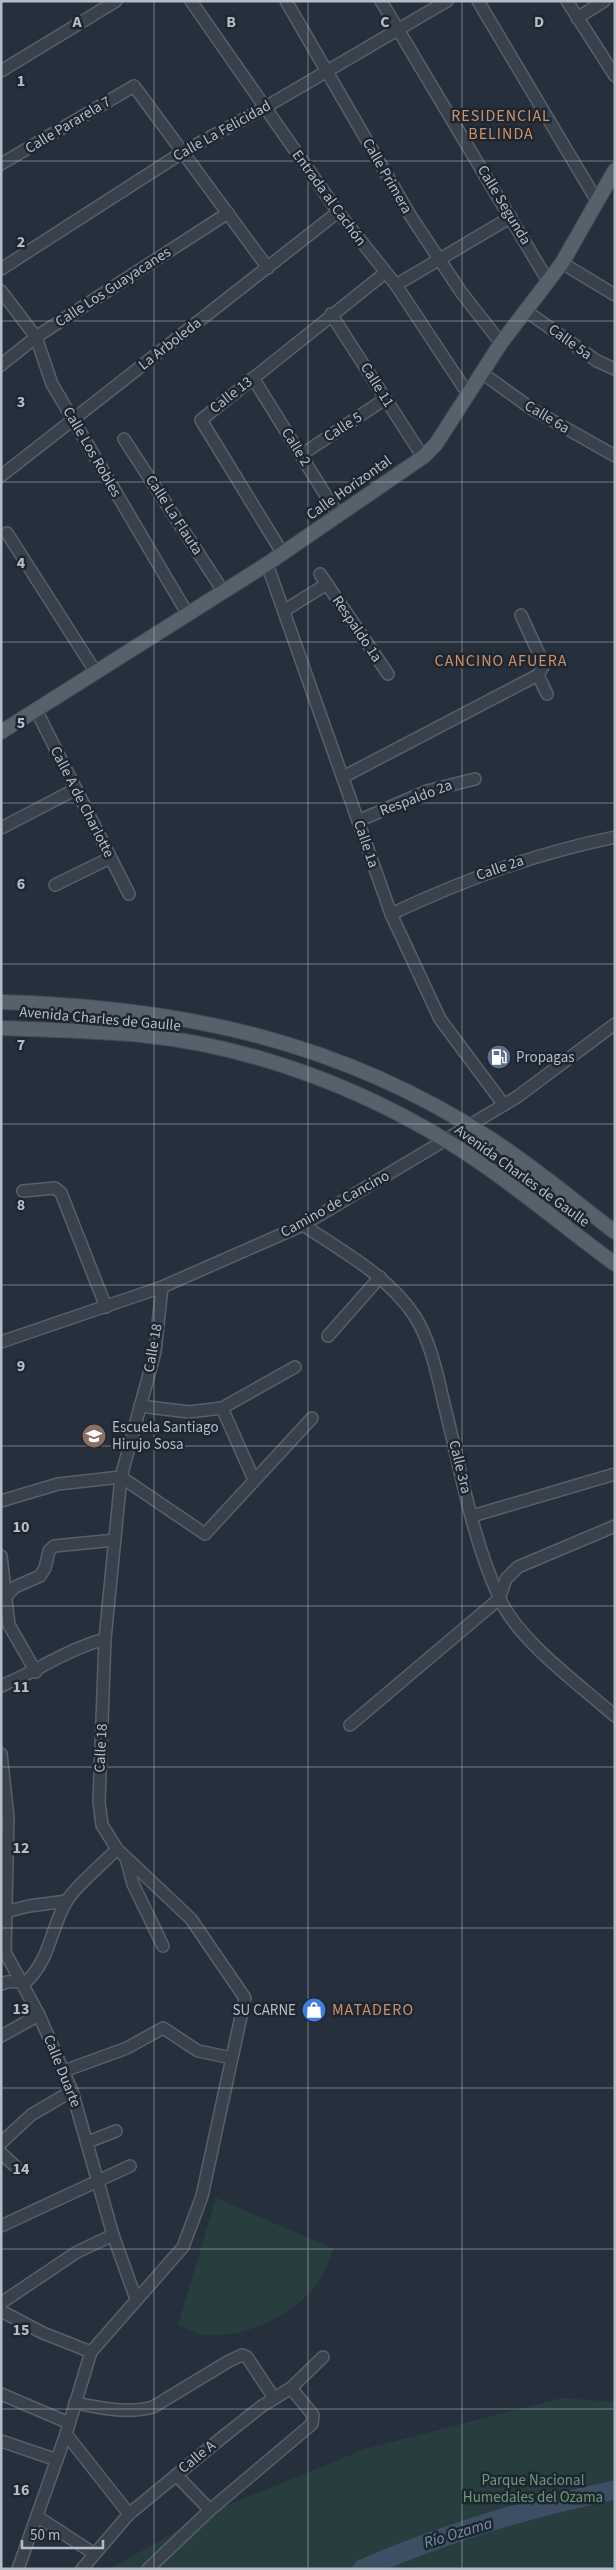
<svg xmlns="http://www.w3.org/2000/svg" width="616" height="2570" font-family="'Source Sans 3',sans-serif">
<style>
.green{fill:#283e3e}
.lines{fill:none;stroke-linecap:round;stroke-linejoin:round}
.river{stroke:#3c4f64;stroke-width:19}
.minor-casing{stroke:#57606a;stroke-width:14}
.major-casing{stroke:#424b55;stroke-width:16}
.minor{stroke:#39424c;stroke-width:11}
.major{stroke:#57616c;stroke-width:14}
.grid{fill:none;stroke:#b5bdc8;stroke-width:1;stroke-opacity:0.55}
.labels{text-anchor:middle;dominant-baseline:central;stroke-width:5;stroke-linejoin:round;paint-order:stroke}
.street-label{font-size:15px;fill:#b5bdc8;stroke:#1e2731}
.poi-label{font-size:15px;fill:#b5bdc8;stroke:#1e2731;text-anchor:start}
.park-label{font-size:15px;fill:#6e9775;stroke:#1e2731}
.neighbourhood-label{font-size:16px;letter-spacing:1px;fill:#ce9169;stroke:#1e2731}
.water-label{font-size:16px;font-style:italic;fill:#778fa9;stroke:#1e2731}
.grid-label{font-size:16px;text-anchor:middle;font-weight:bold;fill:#b5bdc8;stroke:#1e2731;stroke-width:5;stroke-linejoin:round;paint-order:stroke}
</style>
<rect width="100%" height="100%" fill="#25303c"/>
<g class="green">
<path d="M 216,2198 L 334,2249 C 329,2259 325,2271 319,2281 C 298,2314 239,2342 200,2334 C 193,2332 185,2328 178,2325 Z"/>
<path d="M 562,2398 L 615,2402 L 615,2569 L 109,2569 L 213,2511 L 365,2449 Z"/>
</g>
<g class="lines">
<path class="river" d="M 362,2569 C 443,2534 528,2508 615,2490"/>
<defs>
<g id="minor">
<path d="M 191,1 L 338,212 L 396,285 L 468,394"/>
<path d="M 286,1 L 410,215 L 461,292 L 501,343"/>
<path d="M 381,1 L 548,281"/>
<path d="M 478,1 L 597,201"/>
<path d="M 567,1 L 615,76"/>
<path d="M 577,18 L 604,1"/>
<path d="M 1,71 L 116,1"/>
<path d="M 1,164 L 134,86 L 268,268"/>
<path d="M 562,263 L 615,295"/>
<path d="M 1,269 L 183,152 L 264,108 L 447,1"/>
<path d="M 396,285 L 511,217"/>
<path d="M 1,291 L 36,337 L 52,384 L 187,613"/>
<path d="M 526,311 L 597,361 L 615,369"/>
<path d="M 331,314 L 423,457"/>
<path d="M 1,365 L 36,337 L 228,213"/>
<path d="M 482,373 L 532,409 L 615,456"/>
<path d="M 253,378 L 338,515"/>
<path d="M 124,439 L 223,591"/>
<path d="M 301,455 L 385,399"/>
<path d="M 1,476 L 338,212"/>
<path d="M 7,533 L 95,671"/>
<path d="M 283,554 L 201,420 L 385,273"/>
<path d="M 267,564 L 391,914 L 440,1019 L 504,1105"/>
<path d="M 320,574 L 388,674"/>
<path d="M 285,610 L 327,584"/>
<path d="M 521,615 L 544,665 L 538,675"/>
<path d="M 36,710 L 129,894"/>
<path d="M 343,777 L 538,675 L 547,694"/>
<path d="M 358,821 L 427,791 L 475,779"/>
<path d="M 1,828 L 76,789"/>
<path d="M 55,885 L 110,858"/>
<path d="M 391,914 C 466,879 533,854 615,837"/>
<path d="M 23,1191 L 55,1188 L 61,1193 L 106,1307"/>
<path d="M 303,1225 C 342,1251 387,1275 414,1315 C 431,1341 438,1378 445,1408 C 461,1471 472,1538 499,1597 C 518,1641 579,1684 615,1716"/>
<path d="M 328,1336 L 380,1277"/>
<path d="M 1,1342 L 162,1287 L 303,1225 L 517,1097 L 615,1024"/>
<path d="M 140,1406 L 189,1412 L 222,1408 L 295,1367"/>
<path d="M 222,1408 L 254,1480"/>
<path d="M 1,1501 L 58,1484 L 121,1477 L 205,1534 L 312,1418"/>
<path d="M 472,1516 L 615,1474"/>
<path d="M 1,1556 L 9,1625 L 36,1672"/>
<path d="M 1,1601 L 15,1587 L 40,1576 L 45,1568 L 49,1551 L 54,1546 L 115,1540"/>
<path d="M 1,1686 C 37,1671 68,1649 105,1639"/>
<path d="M 350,1725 L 499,1599 L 506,1579 L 518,1567 L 615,1526"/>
<path d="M 1,1754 L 8,1817 L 5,1952 L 39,2015 L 72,2091 L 113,2235 L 136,2299"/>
<path d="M 126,1858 L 133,1884 L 163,1946"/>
<path d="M 1,1913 L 29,1906 L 67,1901"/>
<path d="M 1,1984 L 7,1982 L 27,1981 C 50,1959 51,1928 66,1902 C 75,1886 104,1863 117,1849"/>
<path d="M 1,2036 L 39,2015"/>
<path d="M 64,2071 L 127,2048 L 163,2028 L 198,2051 L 232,2058"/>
<path d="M 88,2142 L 116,2131"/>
<path d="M 1,2143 L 31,2115 L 72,2091"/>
<path d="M 1,2153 L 15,2166"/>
<path d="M 1,2226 L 130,2166"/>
<path d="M 1,2303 L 77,2252 L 113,2235"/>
<path d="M 1,2311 L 43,2333 L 91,2352"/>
<path d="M 1,2394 L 69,2423"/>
<path d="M 75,2403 C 101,2408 128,2414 153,2407 L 229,2361 L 242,2355 L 247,2357 L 274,2398"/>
<path d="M 66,2434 L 129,2514"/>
<path d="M 1,2441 L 57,2460"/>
<path d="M 176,2475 L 210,2510"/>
<path d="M 38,2517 L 93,2553"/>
<path d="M 18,2569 L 66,2434 L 91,2352 L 183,2247 L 202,2196 L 245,1998 L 191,1919 L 117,1849 L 102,1825 L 99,1802 L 105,1639 L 121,1477 L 155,1352 L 162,1287"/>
<path d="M 82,2569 L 129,2514 L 224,2436 L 262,2406 L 291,2388 L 323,2357"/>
<path d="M 148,2569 L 210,2510 L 312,2424 L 313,2415 L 291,2388"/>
</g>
<g id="major">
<path d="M 1,732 L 267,564 L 423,457 L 436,444 L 501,343 L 562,263 L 615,170"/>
<path d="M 1,1002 C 179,1007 339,1040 491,1139 C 534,1167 574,1201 615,1232"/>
<path d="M 1,1028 C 48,1030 95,1031 141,1035 C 249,1046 355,1085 447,1141 C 506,1177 559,1223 615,1264"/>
</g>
</defs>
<use href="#minor" class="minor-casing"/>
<use href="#major" class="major-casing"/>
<use href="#minor" class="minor"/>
<use href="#major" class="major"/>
</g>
<path class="grid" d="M 154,1 L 154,2569M 308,1 L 308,2569M 462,1 L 462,2569M 1,161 L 615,161M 1,321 L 615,321M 1,482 L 615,482M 1,642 L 615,642M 1,803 L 615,803M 1,964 L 615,964M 1,1124 L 615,1124M 1,1285 L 615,1285M 1,1446 L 615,1446M 1,1606 L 615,1606M 1,1767 L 615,1767M 1,1928 L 615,1928M 1,2088 L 615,2088M 1,2249 L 615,2249M 1,2409 L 615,2409"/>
<defs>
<symbol id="fuel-disc" viewBox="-11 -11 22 22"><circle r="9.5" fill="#5c6f8a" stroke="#1e2731"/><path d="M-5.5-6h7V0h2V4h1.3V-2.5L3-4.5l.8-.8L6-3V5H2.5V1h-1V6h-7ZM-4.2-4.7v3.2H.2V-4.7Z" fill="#fff"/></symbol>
<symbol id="school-disc" viewBox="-11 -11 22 22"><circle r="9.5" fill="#8d6e63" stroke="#1e2731"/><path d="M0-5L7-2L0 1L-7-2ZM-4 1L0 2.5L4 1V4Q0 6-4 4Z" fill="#fff"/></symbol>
<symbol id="shop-disc" viewBox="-11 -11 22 22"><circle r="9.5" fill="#3f7fe0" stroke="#1e2731"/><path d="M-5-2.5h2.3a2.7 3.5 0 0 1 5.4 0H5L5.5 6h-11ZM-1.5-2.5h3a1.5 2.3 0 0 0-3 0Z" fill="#fff"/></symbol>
</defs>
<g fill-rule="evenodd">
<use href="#fuel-disc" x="485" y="1043" width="28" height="28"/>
<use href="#school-disc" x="80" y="1422" width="28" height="28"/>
<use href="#shop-disc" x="300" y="1996" width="28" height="28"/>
</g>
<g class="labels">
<g class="street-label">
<text transform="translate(68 125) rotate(-31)">Calle Pararela 7</text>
<text transform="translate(222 131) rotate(-29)">Calle La Felicidad</text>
<text transform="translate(387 176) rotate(60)">Calle Primera</text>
<text transform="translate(329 198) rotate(54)">Entrada al Cachón</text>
<text transform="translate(504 205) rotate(59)">Calle Segunda</text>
<text transform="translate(113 287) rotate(-33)">Calle Los Guayacanes</text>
<text transform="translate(570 342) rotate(36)">Calle 5a</text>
<text transform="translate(170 344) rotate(-38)">La Arboleda</text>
<text transform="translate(377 385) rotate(58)">Calle 11</text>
<text transform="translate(231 395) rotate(-38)">Calle 13</text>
<text transform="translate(547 417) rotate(31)">Calle 6a</text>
<text transform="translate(343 427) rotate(-33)">Calle 5</text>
<text transform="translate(296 447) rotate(58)">Calle 2</text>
<text transform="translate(92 452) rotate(60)">Calle Los Robles</text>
<text transform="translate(349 488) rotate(-35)">Calle Horizontal</text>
<text transform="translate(174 515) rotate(57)">Calle La Flauta</text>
<text transform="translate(357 629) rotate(56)">Respaldo 1a</text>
<text transform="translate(416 798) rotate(-21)">Respaldo 2a</text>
<text transform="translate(82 802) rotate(63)">Calle A de Charlotte</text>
<text transform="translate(366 844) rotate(71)">Calle 1a</text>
<text transform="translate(500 868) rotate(-19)">Calle 2a</text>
<text transform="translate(100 1019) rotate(5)">Avenida Charles de Gaulle</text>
<text transform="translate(522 1176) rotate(36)">Avenida Charles de Gaulle</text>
<text transform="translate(335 1204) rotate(-29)">Camino de Cancino</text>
<text transform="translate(153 1348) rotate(-80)">Calle 18</text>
<text transform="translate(460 1467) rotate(76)">Calle 3ra</text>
<text transform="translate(101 1748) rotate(-87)">Calle 18</text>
<text transform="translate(62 2071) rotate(68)">Calle Duarte</text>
<text transform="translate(197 2457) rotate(-39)">Calle A</text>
</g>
<g class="poi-label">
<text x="516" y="1057">Propagas</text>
<text x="112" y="1427">Escuela Santiago<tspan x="112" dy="17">Hirujo Sosa</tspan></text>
<text x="296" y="2010" text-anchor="end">SU CARNE</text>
</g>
<g class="park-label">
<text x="533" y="2480">Parque Nacional<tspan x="533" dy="17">Humedales del Ozama</tspan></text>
</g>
<g class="neighbourhood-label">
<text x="501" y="116">RESIDENCIAL<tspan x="501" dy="18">BELINDA</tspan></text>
<text x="501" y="661">CANCINO AFUERA</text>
<text x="373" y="2010">MATADERO</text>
</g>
<g class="water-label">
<text transform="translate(458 2533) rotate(-17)">Río Ozama</text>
</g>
</g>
<g class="grid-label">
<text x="77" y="27">A</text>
<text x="231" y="27">B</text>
<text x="385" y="27">C</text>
<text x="539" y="27">D</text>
<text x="21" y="86">1</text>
<text x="21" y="247">2</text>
<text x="21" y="407">3</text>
<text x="21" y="568">4</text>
<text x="21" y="728">5</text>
<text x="21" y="889">6</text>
<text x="21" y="1050">7</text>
<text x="21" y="1210">8</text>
<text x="21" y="1371">9</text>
<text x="21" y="1532">10</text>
<text x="21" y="1692">11</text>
<text x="21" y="1853">12</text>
<text x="21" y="2014">13</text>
<text x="21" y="2174">14</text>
<text x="21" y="2335">15</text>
<text x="21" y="2495">16</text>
</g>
<rect width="616" height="2570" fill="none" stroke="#b5bdc8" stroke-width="5"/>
<path d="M22 2540v8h81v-8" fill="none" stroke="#b5bdc8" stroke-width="2.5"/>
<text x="30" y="2540" font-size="15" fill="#b5bdc8" stroke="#1e2731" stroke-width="4" paint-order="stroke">50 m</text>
</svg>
